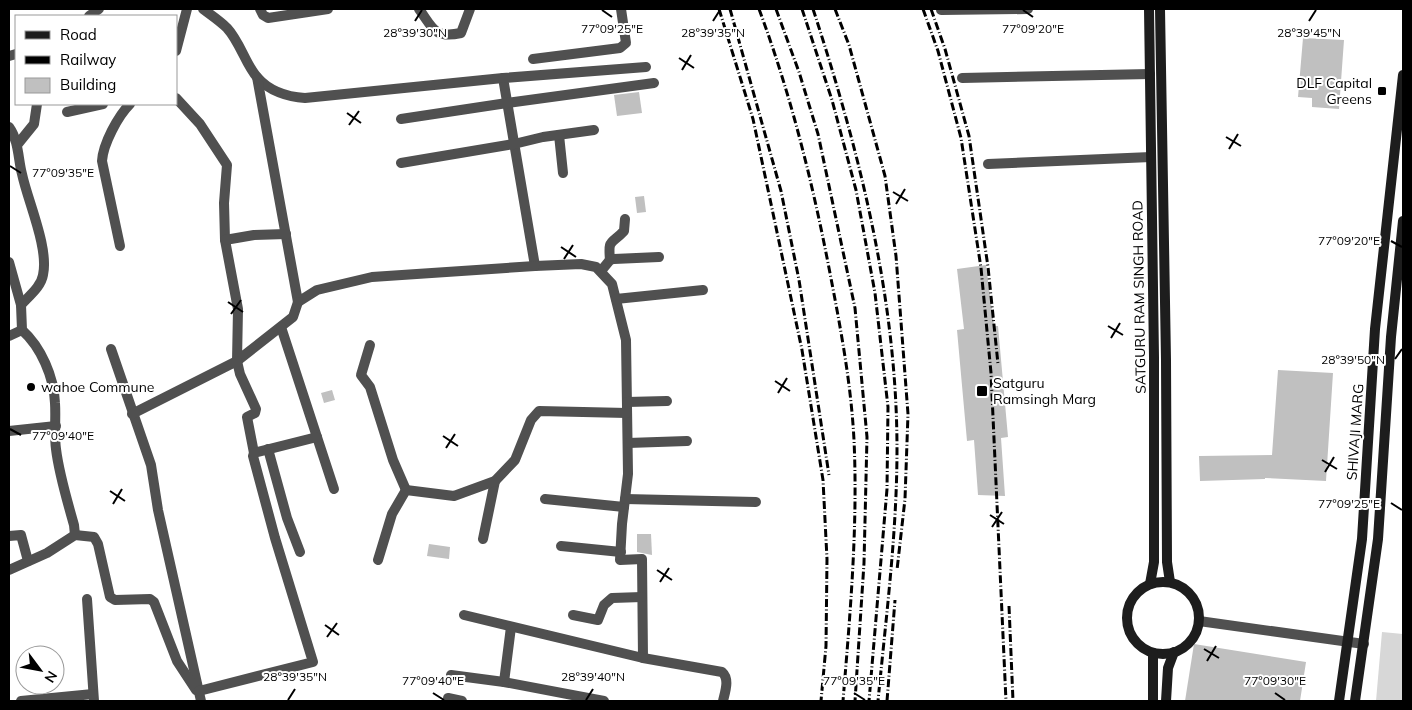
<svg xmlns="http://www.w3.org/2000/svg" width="1412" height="710" font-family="Mulish,sans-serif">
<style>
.green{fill:#d7d7d7}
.building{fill:#c0c0c0}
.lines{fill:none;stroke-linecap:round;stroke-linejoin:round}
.street{stroke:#505050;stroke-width:10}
.secondary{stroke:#1d1d1d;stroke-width:10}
.rail{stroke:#000;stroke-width:3;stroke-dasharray:8 2.5 1 2.5;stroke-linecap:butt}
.ticks{fill:none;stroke:#000;stroke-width:2}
.poi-dot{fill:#000;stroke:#fff;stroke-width:2}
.labels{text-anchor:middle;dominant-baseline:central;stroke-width:4;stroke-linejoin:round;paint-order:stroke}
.poi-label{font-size:14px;fill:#000;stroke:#fff;text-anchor:start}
.street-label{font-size:14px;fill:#000;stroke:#fff}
.ticks-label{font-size:12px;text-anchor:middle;fill:#000;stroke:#fff;stroke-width:4;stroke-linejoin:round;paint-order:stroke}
</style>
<rect width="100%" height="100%" fill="#fff"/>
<path class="green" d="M 1382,632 L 1403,634 L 1403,701 L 1376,701 Z"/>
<g class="building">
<path d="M 1303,38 L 1344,40 L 1339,109 L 1312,107 L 1312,98 L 1298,97 Z"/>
<path d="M 639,92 L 642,113 L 617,116 L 614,95 Z"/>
<path d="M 644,196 L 646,212 L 637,213 L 635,197 Z"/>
<path d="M 986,265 L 994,326 L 998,326 L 1008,437 L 1001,438 L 1005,496 L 978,495 L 974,440 L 967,441 L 957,330 L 964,329 L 957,269 Z"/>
<path d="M 1278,370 L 1333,373 L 1326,481 L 1265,478 L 1265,479 L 1200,481 L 1199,456 L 1272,455 Z"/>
<path d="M 332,390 L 335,400 L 324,403 L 321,393 Z"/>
<path d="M 637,534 L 651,534 L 652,555 L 637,552 Z"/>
<path d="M 429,544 L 450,547 L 449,559 L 427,556 Z"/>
<path d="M 1194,644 L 1306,662 L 1300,701 L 1185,701 Z"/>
</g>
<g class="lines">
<g class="street">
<path d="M 203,9 C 211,15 220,21 227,28 C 240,42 246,65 257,77 C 269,91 288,97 305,98 L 503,78 L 535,266 L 581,264 L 596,267 L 612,284 L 626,340 L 628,474 L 622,524 L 620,560 L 642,559 L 643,658 L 722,672 C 730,679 725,692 723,701"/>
<path d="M 260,9 L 263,15 L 268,18 L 328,9"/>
<path d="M 419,9 C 433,28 434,39 461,33 L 470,9"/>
<path d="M 941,10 L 1028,9"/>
<path d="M 89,16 L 99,9"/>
<path d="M 176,51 L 187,9"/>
<path d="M 9,56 L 16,54"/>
<path d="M 533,59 L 620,48 L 626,43 L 621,9"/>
<path d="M 257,77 L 298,302 L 317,290 L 372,277 L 535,266"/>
<path d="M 503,78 L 646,67"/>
<path d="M 962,78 L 1150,74"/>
<path d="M 176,98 L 200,124 L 227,165 L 224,203 L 225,240 L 238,309 L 237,361 L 293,317 L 298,302"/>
<path d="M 67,112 L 103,104"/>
<path d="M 401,119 L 507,103 L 654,83"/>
<path d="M 9,127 C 19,141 18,159 22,174 C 28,202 49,248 43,275 C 41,287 29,296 21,305"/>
<path d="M 559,135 L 563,173"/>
<path d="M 17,145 L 34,124 L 37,104"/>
<path d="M 401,163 L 514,144 L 543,137 L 594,130"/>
<path d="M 988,164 L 1151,157"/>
<path d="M 225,240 L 254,235 L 286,234"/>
<path d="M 120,246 L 102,161 C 103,144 118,116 130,104"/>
<path d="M 610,260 C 608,238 611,245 624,231 L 625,219"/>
<path d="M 9,262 L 21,305 L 22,330 C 41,347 54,377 55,403 C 56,418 54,434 56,449 C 59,474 67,500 74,525 L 75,535"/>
<path d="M 601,271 L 610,260 L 614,259 L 659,257"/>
<path d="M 616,299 L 703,290"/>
<path d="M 281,327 L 334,489"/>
<path d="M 9,336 L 22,330"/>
<path d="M 370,345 L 361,375 L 370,387 L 393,460 L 406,490"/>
<path d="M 111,349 L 151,465 L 158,510 L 201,701"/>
<path d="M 627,402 L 667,401"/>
<path d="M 132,414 L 237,361 L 240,374 L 256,409 L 255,413 L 247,417 L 254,453"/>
<path d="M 9,431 L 56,426"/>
<path d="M 628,443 L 687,441"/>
<path d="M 268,449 L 287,518 L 300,552"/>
<path d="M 545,499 L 624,507"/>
<path d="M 625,499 L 756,502"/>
<path d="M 9,536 L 21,535 L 28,561"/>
<path d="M 483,539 L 495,481"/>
<path d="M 561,546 L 621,552"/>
<path d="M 378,560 L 392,514 L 406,490 L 454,496 L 495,481 L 515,460 L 531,420 L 539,411 L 627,413"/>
<path d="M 9,570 L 47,553 L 75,535 L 94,537 L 98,544 L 110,597 L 115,600 L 150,599 L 154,602 L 177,661 L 196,690"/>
<path d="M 87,599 L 94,701"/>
<path d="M 464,615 L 643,658"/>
<path d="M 573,615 L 598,620 L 604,605 L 612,598 L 642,597"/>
<path d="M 1199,621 L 1364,644"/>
<path d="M 451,675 L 504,682 L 604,701"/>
<path d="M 504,682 L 511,627"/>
<path d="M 199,691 L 313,662 L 275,538 L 253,456 L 254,453 L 317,437"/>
<path d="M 448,698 L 462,701"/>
<path d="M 21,701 L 93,694"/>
</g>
<g class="secondary">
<path d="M 1149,9 L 1154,357 L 1154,562 L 1150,584"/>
<path d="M 1160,9 L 1166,360 L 1167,562 L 1170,582"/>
<circle cx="1163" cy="618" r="36"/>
<path d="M 1153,653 L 1153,701"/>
<path d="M 1166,701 L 1168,668 L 1174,652"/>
<path d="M 1339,701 L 1362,539 L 1375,329 L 1403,75"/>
<path d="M 1355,701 L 1378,539 L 1391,337 L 1403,221"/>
</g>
<g class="rail">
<path d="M 719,9 L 753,119 L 802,350 L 823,480 L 827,559 L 826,646 L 821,701"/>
<path d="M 730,9 L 781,191 L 799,280 L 829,475"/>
<path d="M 759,9 C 790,92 812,180 829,268 C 840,325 851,382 854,440 C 858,527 850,615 843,701"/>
<path d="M 776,9 L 799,72 L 818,134 L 855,308 L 867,437 L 864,563 L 855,701"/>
<path d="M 802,9 L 832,100 L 856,190 L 875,293 L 888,407 L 887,489 L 869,701"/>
<path d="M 813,9 C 859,150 897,299 897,449 C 897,533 886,617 878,701"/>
<path d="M 835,9 L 849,45 L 885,176 L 896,256 L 908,414 L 905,499 L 897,570"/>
<path d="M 923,9 L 938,51 L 961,138 L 981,268 L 991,373 L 1006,701"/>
<path d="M 931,9 L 945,49 L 969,136 L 988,267 L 998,364"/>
<path d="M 1009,606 L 1013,701"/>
<path d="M 887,701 L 895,600"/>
</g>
</g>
<path class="ticks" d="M 602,10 L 612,17M 1023,10 L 1033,17M 415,21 L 422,10M 713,21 L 720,10M 1309,21 L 1316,10M 679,58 L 694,68M 682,70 L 691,55M 347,113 L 361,123M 349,125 L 359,111M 1226,137 L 1241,146M 1229,149 L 1238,134M 10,166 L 21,173M 893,192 L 908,201M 896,204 L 905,189M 1391,241 L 1402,247M 561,247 L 576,257M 564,259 L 573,245M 228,302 L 243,312M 231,314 L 241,300M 1108,326 L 1123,335M 1111,338 L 1120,323M 1395,359 L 1402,349M 775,381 L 790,391M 778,393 L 787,378M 10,429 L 21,435M 443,436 L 458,446M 446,448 L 455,434M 1322,460 L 1337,469M 1325,472 L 1334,457M 110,491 L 125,501M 1391,503 L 1402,510M 113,504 L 122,489M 990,515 L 1004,524M 992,527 L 1002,512M 657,570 L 672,580M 660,582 L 669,568M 325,625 L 339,635M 327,637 L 337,623M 1204,649 L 1219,658M 1207,661 L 1216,646M 433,693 L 444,700M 854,693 L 865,700M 1275,693 L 1285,700M 288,700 L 295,689M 586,700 L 593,689"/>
<g class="poi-dot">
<rect x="1377" y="86" width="10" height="10" rx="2.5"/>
<circle cx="31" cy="387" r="5"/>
<rect x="976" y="385" width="12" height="12" rx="2.5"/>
</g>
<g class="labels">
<g class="poi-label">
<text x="1372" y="83" text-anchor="end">DLF Capital<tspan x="1372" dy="16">Greens</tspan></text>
<text x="993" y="383">Satguru<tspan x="993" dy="16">Ramsingh Marg</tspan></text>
<text x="41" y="387">wahoe Commune</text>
</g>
<g class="street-label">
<text transform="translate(1139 297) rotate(-91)">SATGURU RAM SINGH ROAD</text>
<text transform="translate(1355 432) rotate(-86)">SHIVAJI MARG</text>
</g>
</g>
<g class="ticks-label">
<text x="612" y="33">77°09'25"E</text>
<text x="1033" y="33">77°09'20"E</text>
<text x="415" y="37">28°39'30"N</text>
<text x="713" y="37">28°39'35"N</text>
<text x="1309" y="37">28°39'45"N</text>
<text x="63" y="177">77°09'35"E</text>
<text x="1349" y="245">77°09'20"E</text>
<text x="1353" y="364">28°39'50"N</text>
<text x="63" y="440">77°09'40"E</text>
<text x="1349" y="508">77°09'25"E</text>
<text x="295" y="681">28°39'35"N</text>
<text x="593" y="681">28°39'40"N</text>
<text x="433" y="685">77°09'40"E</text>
<text x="854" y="685">77°09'35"E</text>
<text x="1275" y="685">77°09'30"E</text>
</g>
<rect width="1412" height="710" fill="none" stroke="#000000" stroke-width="20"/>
<rect x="15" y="15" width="162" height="90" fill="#ffffff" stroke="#999999"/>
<rect x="25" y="31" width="25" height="8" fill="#1d1d1d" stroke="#999999"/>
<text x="60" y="40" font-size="15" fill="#000000">Road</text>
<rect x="25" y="56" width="25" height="8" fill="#000000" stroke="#999999"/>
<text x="60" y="65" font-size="15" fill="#000000">Railway</text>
<rect x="25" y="78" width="25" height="15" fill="#c0c0c0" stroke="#999999"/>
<text x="60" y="90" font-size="15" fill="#000000">Building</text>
<g transform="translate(40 670) rotate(122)"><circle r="24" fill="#ffffff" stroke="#999999"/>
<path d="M0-4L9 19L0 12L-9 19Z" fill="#000000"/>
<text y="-8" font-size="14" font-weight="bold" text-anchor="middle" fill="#000000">N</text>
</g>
</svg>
